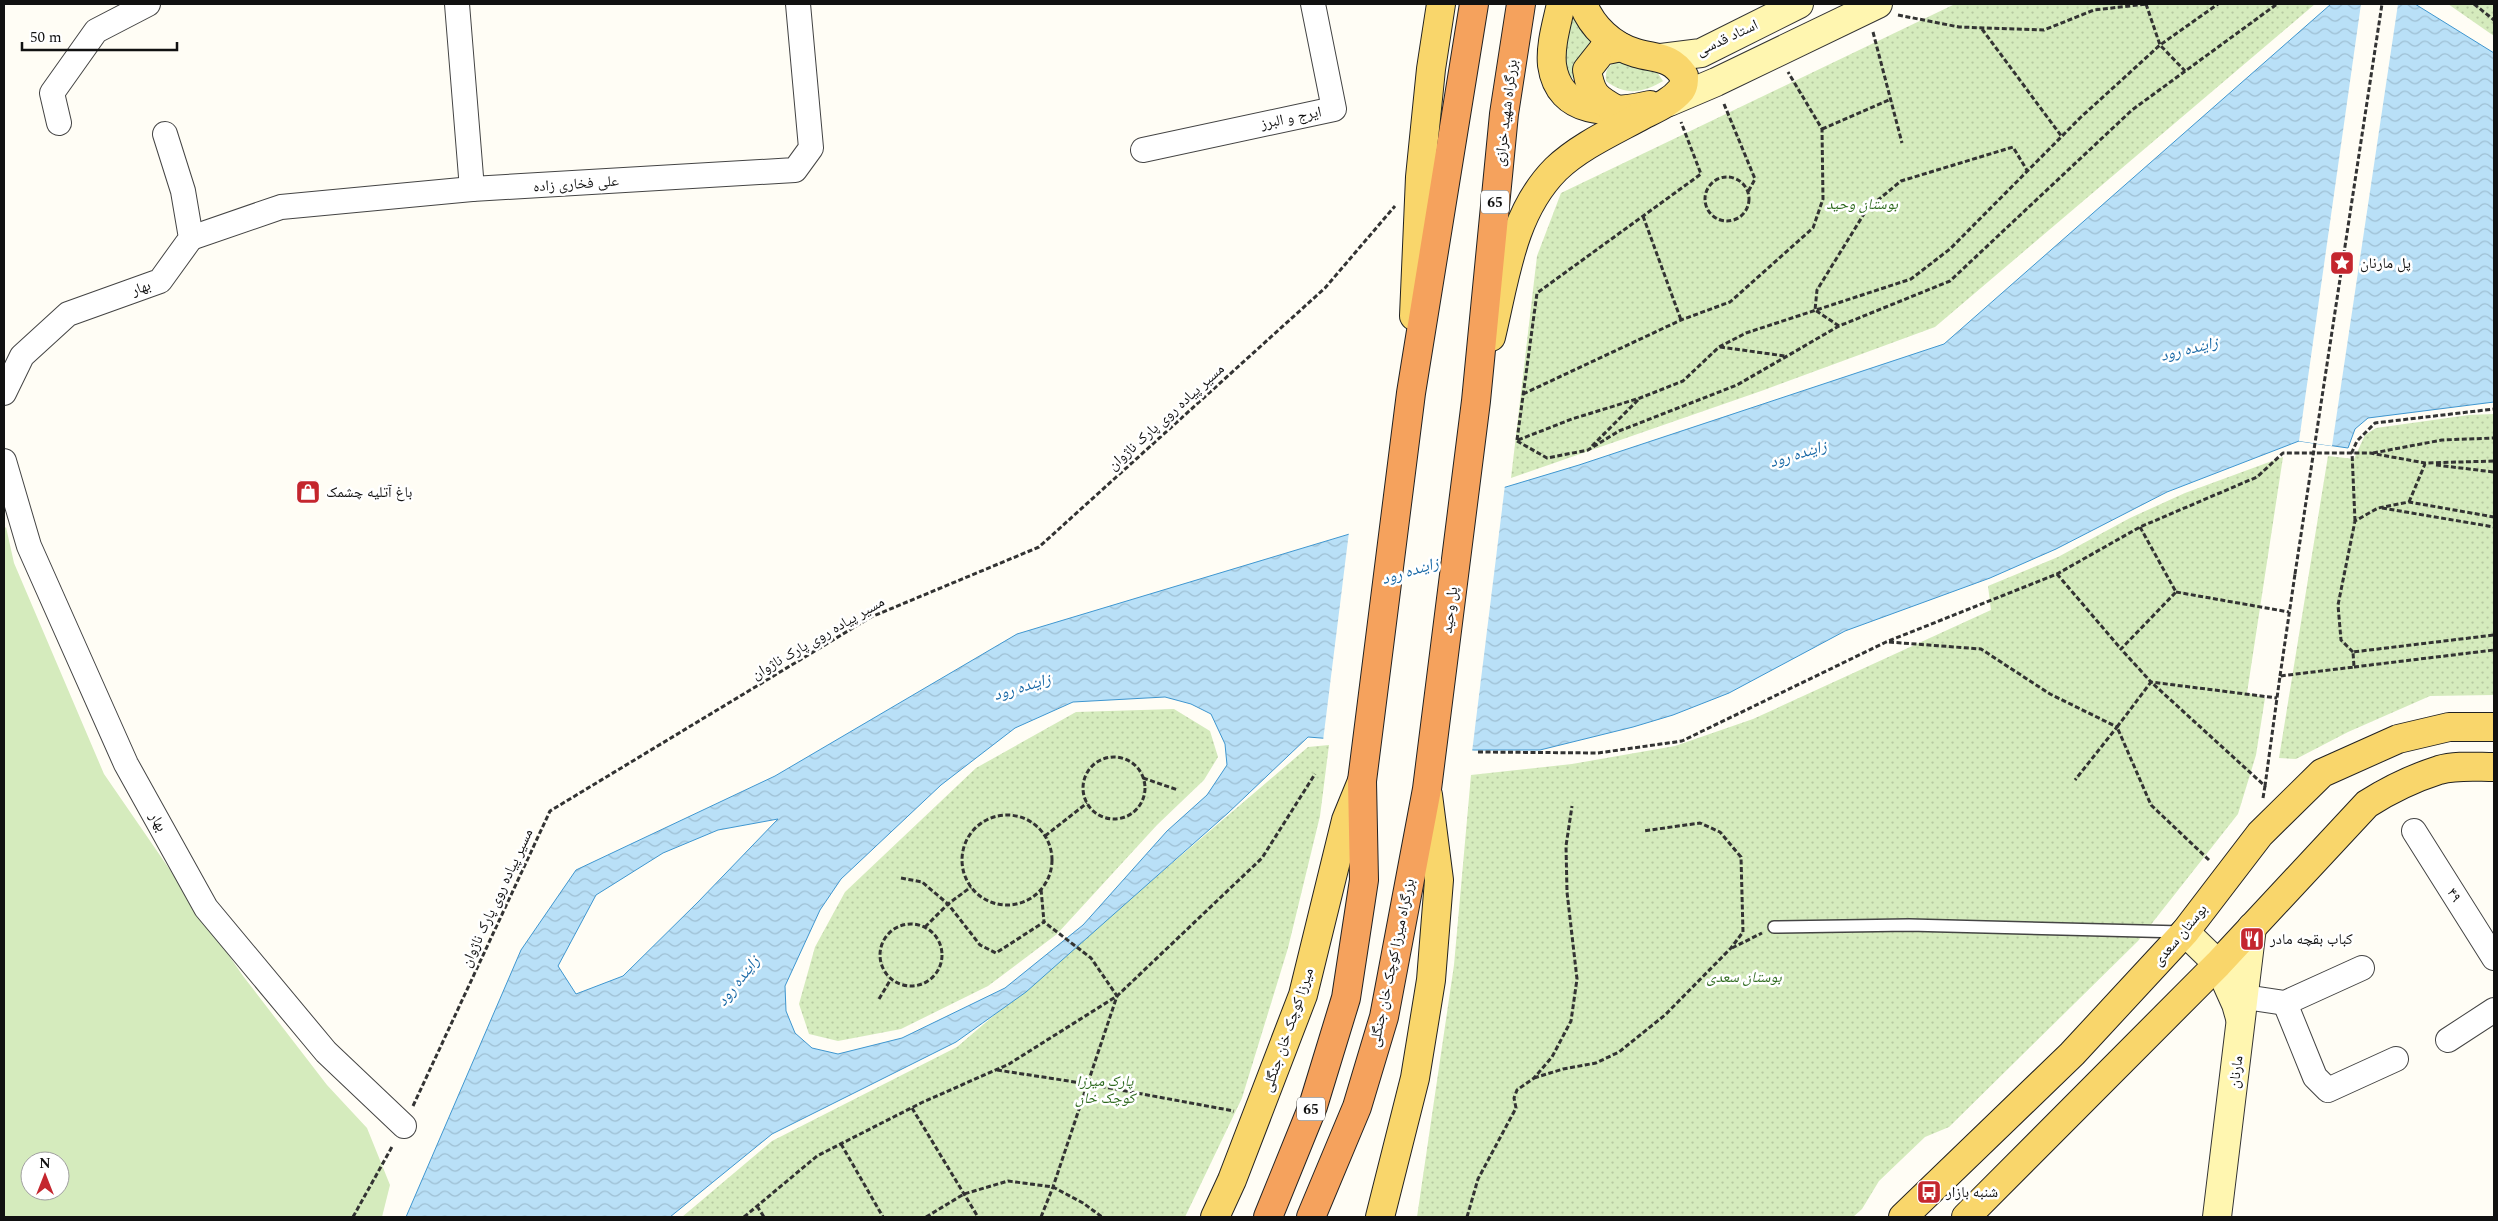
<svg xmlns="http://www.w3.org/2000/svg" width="2498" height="1221" font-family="Spectral,'Noto Naskh Arabic',serif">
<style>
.grass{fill:url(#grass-dots)}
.garden{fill:#d5ebbd;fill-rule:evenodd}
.water{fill:url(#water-waves);stroke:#3f96cf;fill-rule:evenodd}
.pier{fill:#fffdf5}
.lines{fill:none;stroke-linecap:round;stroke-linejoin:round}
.lane-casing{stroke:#444;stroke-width:14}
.street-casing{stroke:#444;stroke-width:26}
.secondary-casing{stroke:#333;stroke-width:30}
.primary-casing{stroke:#222;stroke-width:30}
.highway-casing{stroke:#222;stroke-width:30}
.path{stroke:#333;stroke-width:3;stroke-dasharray:5 2.5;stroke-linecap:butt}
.lane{stroke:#fff;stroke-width:11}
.street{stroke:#fff;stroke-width:24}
.secondary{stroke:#fff6b0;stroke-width:28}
.primary{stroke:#f9d66b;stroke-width:28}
.highway{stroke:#f5a25d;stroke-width:28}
.path-bridge{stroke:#333;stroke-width:3;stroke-dasharray:5 2.5;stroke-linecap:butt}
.labels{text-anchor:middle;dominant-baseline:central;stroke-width:5;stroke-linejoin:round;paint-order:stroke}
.shield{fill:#fff;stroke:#585858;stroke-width:1}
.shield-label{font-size:14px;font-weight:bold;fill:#111}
.street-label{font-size:15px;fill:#111;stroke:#fff}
.park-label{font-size:15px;font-style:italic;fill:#2f6b1f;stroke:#fff}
.poi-label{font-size:15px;fill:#111;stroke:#fff;text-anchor:start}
.water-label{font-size:16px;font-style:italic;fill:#1768a6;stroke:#fff}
</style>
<defs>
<pattern id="grass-dots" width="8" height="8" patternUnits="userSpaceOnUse" patternTransform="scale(1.25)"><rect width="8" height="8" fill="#d5ebbd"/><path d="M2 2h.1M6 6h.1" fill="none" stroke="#b6c8a1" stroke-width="1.8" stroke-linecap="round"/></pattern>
<pattern id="water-waves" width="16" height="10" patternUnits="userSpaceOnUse" patternTransform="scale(1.25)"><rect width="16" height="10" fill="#b9e0f7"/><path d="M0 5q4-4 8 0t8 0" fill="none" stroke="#9ebfd3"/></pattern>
</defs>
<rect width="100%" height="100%" fill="#fffdf5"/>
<g class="grass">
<path d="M 1572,4 L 1597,46 L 1583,90 L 1569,74 L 1563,57 Z"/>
<path d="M 1955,4 L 2315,4 L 1935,327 L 1764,390 L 1511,478 L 1537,256 L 1561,193 Z"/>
<path d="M 2448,4 L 2494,4 L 2494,36 Z"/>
<path d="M 1620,61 L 1657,72 L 1663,81 C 1643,93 1625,96 1606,81 C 1605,69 1608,65 1620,61 Z"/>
<path d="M 2494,414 L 2494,695 L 2430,696 L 2348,732 L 2296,759 L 2279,758 L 2328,456 L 2354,459 L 2365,435 L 2376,428 L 2469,415 Z"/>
<path d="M 2283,457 L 2247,693 L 2265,698 L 2256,755 L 2238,814 L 2138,941 L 1949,1127 L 1925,1137 L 1879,1181 L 1862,1209 L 1853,1217 L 1417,1217 L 1454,965 L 1471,775 L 1572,764 L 1675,746 L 1753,719 L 1991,610 L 1988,586 L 2058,557 L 2130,518 L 2185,493 Z"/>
<path d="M 1174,709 L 1210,731 L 1218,757 L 1204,780 L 1157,825 L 1057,934 L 988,986 L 901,1029 L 838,1041 L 809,1034 L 799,1004 L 815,947 L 845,892 L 976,768 L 1076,712 Z"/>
<path d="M 1329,745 L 1320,816 L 1288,948 L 1242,1098 L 1185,1217 L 682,1217 L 772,1141 L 957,1047 L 1308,747 Z"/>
</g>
<path class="garden" d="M 6,527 L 14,563 L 104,774 L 243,976 L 327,1085 L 367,1128 L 390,1185 L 382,1217 L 4,1217 L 4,529 ZM 30,1161 L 60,1161 L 60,1191 L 30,1191 Z"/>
<path class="water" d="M 2331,4 L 2415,4 L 2494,53 L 2494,402 L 2368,418 L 2355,429 L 2348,448 L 2299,441 L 2167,492 L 2056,549 L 1990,578 L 1845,631 L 1729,693 L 1673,715 L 1633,727 L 1540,750 L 1474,750 L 1308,737 L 1228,813 L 1026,992 L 956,1042 L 772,1134 L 670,1217 L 406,1217 L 521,950 L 576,870 L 775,776 L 1017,634 L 1579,465 L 1944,344 ZM 1165,697 L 1191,704 L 1211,714 L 1225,744 L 1227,765 L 1207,795 L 1167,831 L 1083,925 L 1005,988 L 902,1038 L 838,1054 L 812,1048 L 795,1033 L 786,1011 L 785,986 L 820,910 L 841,879 L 941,785 L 1015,728 L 1073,702 ZM 778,819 L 698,902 L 623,976 L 576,994 L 558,966 L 596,895 L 663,853 L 718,830 Z"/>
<g class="pier">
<path d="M 2361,4 L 2398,4 L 2332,446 L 2299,441 Z"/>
<path d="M 1505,485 L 1472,752 L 1323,741 L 1349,532 Z"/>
</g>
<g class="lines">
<defs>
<path id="lane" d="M 1774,927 L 1909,925 L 2182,932"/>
<g id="street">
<path d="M 457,4 L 472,189"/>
<path d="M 59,123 L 52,93 L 96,31 L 148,4"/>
<path d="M 1143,150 L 1334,109 L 1313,4"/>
<path d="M 191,238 L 281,207 L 472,189 L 795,170 L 811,148 L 798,4"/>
<path d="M 4,393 L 22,356 L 68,314 L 160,281 L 191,238 L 183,191 L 165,134"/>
<path d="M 4,461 L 29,546 L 126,764 L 206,908 L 326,1052 L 404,1126"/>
<path d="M 2414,831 L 2494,958"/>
<path d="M 2245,997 L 2285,1003 L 2362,968"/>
<path d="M 2285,1003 L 2315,1077 L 2328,1090 L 2396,1059"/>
<path d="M 2448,1040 L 2494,1010"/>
</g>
<g id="secondary">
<path d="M 1661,58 L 1701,53 L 1799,4"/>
<path d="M 1669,102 L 1716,82 L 1878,4"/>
<path d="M 2185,932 L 2218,964 L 2236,1004 L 2240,1018"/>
<path d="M 2217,1217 L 2252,927"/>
</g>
<g id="primary">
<path d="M 1561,4 C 1557,23 1550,45 1552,65 C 1559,116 1611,114 1650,105"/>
<path d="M 1617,110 C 1596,98 1591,95 1587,70 L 1602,51 L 1621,47"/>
<path d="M 1414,316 L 1420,177 L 1431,69 L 1441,4"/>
<path d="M 1491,337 C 1505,279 1512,213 1556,169 C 1580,146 1614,131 1643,115 C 1657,108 1671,102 1681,90 C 1684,86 1684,81 1684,76 C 1671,56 1657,59 1636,53 C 1612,46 1592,27 1583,4"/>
<path d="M 1215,1217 L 1232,1180 L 1303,995 L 1346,820 L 1362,781"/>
<path d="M 1380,1217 L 1415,1078 L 1431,980 L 1439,880 L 1428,795"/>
<path d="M 1903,1217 L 2072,1054 L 2185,932 L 2260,834 L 2322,773 L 2398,739 L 2449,727 L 2494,727"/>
<path d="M 1966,1217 L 2218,964 L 2367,804 C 2389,790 2414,778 2439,770 C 2456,765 2476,767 2494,767"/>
</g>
<g id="highway">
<path d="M 1268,1217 L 1313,1106 L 1346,998 L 1364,880 L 1362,781 L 1411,393 L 1474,4"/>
<path d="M 1311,1217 L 1357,1107 L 1384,1017 L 1427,789 L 1476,401 L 1504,114 L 1521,4"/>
</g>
</defs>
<use href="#lane" class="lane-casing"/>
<use href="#street" class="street-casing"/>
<use href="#secondary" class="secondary-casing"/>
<use href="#primary" class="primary-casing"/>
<use href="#highway" class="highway-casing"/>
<g class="path">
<path d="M 2146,4 L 2160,45 L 2185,71"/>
<path d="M 2474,4 L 2494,20"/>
<path d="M 1898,15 L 1959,27 L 2044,30 L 2094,10 L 2147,4"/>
<path d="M 1982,29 L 2062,137"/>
<path d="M 1873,32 L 1902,143"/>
<path d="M 1724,104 L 1755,179 L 1748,192"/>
<path d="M 1822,129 L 1891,99"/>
<circle cx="1727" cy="199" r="22"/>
<path d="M 1643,216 L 1681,320"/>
<path d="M 1839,326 L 1815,310 L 1817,290 L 1867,209 L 1901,181 L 2013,147 L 2028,172"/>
<path d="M 1720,347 L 1785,356"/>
<path d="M 1523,394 L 1681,320 L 1730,302 L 1813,228 L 1823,199 L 1822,129 L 1788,72"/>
<path d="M 1517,440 L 1537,293 L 1701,174 L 1681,122"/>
<path d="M 1518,440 L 1572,419 L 1640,398 L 1683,381 L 1719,347 L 1746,333 L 1911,279 L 1950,249 L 2080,118 L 2160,45 L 2218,4"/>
<path d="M 1517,441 L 1547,458 L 1588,450 L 1619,431 L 1737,385 L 1839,326 L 1950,281 L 2132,110 L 2277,4"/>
<path d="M 1592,446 L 1639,399"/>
<path d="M 2373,453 L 2442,440 L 2494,438"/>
<path d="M 2436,465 L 2494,472"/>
<path d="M 2409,502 L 2425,464"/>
<path d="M 2382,508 L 2494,527"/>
<path d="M 2355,521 L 2352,452 L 2357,441 L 2375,423 L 2494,409"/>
<path d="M 2140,527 L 2176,592 L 2121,649 L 2151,682 L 2277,698"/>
<path d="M 2057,574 L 2121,649"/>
<path d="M 2176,592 L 2289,612"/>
<path d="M 1889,642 L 1981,649 L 2050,694 L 2117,727 L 2075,780"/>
<path d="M 2353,652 L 2341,640 L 2338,605 L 2355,521 L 2378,508 L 2409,502 L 2494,517"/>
<path d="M 2354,667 L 2494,650"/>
<path d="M 2280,676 L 2295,574"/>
<path d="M 1478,752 L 1598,753 L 1682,741 L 1886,642 L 2057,574 L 2140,527 L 2257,477 L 2283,453 L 2370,453 L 2425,463 L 2494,461"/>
<circle cx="1114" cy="788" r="31"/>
<path d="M 1143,778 L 1178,790"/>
<path d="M 2263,798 L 2265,786"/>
<circle cx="1007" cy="860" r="45"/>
<path d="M 1045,836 L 1087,803"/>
<path d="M 2209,860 L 2151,805 L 2117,727 L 2151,682 L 2265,786 L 2280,676 L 2354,667 L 2353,652 L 2494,635"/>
<path d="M 901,878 L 922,882 L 948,904 L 980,945 L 996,953 L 1044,922 L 1041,889"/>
<circle cx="911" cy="955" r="31"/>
<path d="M 925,927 L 948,904 L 971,887"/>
<path d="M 1732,948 L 1762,933"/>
<path d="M 879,999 L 891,979"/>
<path d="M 997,1070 L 1088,1084 L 1234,1111"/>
<path d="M 1534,1078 L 1563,1069 L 1596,1063 L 1619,1052 L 1665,1015 L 1731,948 L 1743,932 L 1741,857 L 1720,832 L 1700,823 L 1643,831"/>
<path d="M 413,1106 L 550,811 L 871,617 L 1039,547 L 1325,288 L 1395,206"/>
<path d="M 912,1108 L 978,1217"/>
<path d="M 841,1144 L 883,1217"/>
<path d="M 757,1206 L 764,1217"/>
<path d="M 353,1217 L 393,1145"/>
<path d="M 744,1217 L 817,1156 L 921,1103 L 1009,1064 L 1117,996 L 1262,858 L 1315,774"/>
<path d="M 926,1217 L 964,1194 L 1008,1181 L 1053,1187 L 1083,1203 L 1102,1217"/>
<path d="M 1041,1217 L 1053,1187 L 1117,996 L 1091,958 L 1044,922"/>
<path d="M 1467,1217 L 1478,1179 L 1516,1108 L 1514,1098 L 1517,1090 L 1534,1078 L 1552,1057 L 1571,1021 L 1577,979 L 1567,892 L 1566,846 L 1572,806"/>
</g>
<use href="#lane" class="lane"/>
<use href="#street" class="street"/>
<use href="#secondary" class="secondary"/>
<use href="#primary" class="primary"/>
<use href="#highway" class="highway"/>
<path class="path-bridge" d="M 2295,574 L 2382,4"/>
</g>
<defs>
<symbol id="sight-square" viewBox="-11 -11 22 22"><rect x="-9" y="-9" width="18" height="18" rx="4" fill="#c4262e" stroke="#fff"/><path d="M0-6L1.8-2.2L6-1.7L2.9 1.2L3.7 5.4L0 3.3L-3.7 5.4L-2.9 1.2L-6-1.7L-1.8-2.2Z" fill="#fff"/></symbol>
<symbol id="shop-square" viewBox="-11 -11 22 22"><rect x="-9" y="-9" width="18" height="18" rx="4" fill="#c4262e" stroke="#fff"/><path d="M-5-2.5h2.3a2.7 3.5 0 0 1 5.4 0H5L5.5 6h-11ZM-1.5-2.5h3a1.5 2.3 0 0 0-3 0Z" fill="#fff"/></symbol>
<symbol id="restaurant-square" viewBox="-11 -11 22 22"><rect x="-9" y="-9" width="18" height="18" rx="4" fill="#c4262e" stroke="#fff"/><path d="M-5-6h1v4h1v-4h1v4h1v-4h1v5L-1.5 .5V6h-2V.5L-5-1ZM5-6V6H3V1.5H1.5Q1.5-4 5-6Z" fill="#fff"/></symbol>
<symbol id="bus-square" viewBox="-11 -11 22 22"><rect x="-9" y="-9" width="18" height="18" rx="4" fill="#c4262e" stroke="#fff"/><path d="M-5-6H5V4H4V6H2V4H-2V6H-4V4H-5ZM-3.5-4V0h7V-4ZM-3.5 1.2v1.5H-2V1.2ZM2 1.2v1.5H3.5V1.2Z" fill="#fff"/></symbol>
</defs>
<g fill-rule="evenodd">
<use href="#sight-square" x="2328" y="249" width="28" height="28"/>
<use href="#shop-square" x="294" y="478" width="28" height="28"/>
<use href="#restaurant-square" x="2238" y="925" width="28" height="28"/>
<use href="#bus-square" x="1915" y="1178" width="28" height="28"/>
</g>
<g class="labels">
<g class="shield">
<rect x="1481" y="190.5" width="28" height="23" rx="4"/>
<rect x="1297" y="1097.5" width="28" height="23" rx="4"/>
</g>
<g class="shield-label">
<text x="1495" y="202">65</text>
<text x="1311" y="1109">65</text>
</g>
<g class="street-label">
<text transform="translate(1727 38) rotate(-25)">استاد قدسی</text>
<text transform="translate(1506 113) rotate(-83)">بزرگراه شهید خرازی</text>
<text transform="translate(1291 118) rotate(-12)">ایرج و البرز</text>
<text transform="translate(576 184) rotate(-4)">علی فخاری زاده</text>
<text transform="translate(141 288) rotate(-20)">بهار</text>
<text transform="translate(1166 417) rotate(-42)">مسیر پیاده روی پارک ناژوان</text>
<text transform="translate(1450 610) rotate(-83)">پل وحید</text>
<text transform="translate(818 638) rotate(-30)">مسیر پیاده روی پارک ناژوان</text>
<text transform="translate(158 822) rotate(61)">بهار</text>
<text transform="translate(2454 895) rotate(58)">۴۹</text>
<text transform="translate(497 898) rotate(-65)">مسیر پیاده روی پارک ناژوان</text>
<text transform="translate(2180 935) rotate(-50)">بوستان سعدی</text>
<text transform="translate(1392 963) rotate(-78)">بزرگراه میرزا کوچک خان جنگلی</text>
<text transform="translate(1288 1030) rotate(-71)">میرزا کوچک خان جنگلی</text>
<text transform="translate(2236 1072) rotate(-83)">مارنان</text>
</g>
<g class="park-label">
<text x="1862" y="204">بوستان وحید</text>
<text x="1744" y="977">بوستان سعدی</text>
<text x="1105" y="1081">پارک میرزا<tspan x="1105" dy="17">کوچک خان</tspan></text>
</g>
<g class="poi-label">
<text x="2360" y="263">پل مارنان</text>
<text x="326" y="492">باغ آتلیه چشمک</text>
<text x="2270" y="939">کباب بقچه مادر</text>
<text x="1946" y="1192">شنبه بازار</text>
</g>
<g class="water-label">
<text transform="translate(2189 349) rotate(-14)">زاینده رود</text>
<text transform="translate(1798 454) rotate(-17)">زاینده رود</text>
<text transform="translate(1410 571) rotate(-17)">زاینده رود</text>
<text transform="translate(1022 687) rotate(-17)">زاینده رود</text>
<text transform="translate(738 981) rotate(-52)">زاینده رود</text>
</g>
</g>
<rect width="2498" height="1221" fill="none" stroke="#111111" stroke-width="10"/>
<g transform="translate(45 1176)"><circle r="24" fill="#ffffff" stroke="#a0a0a0"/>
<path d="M0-4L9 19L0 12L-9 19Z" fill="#c4262e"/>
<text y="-8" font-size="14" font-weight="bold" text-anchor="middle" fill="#111111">N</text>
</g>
<path d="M22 42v8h155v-8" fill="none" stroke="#111111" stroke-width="2.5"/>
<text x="30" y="42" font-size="15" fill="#111111" stroke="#ffffff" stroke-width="4" paint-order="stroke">50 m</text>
</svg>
